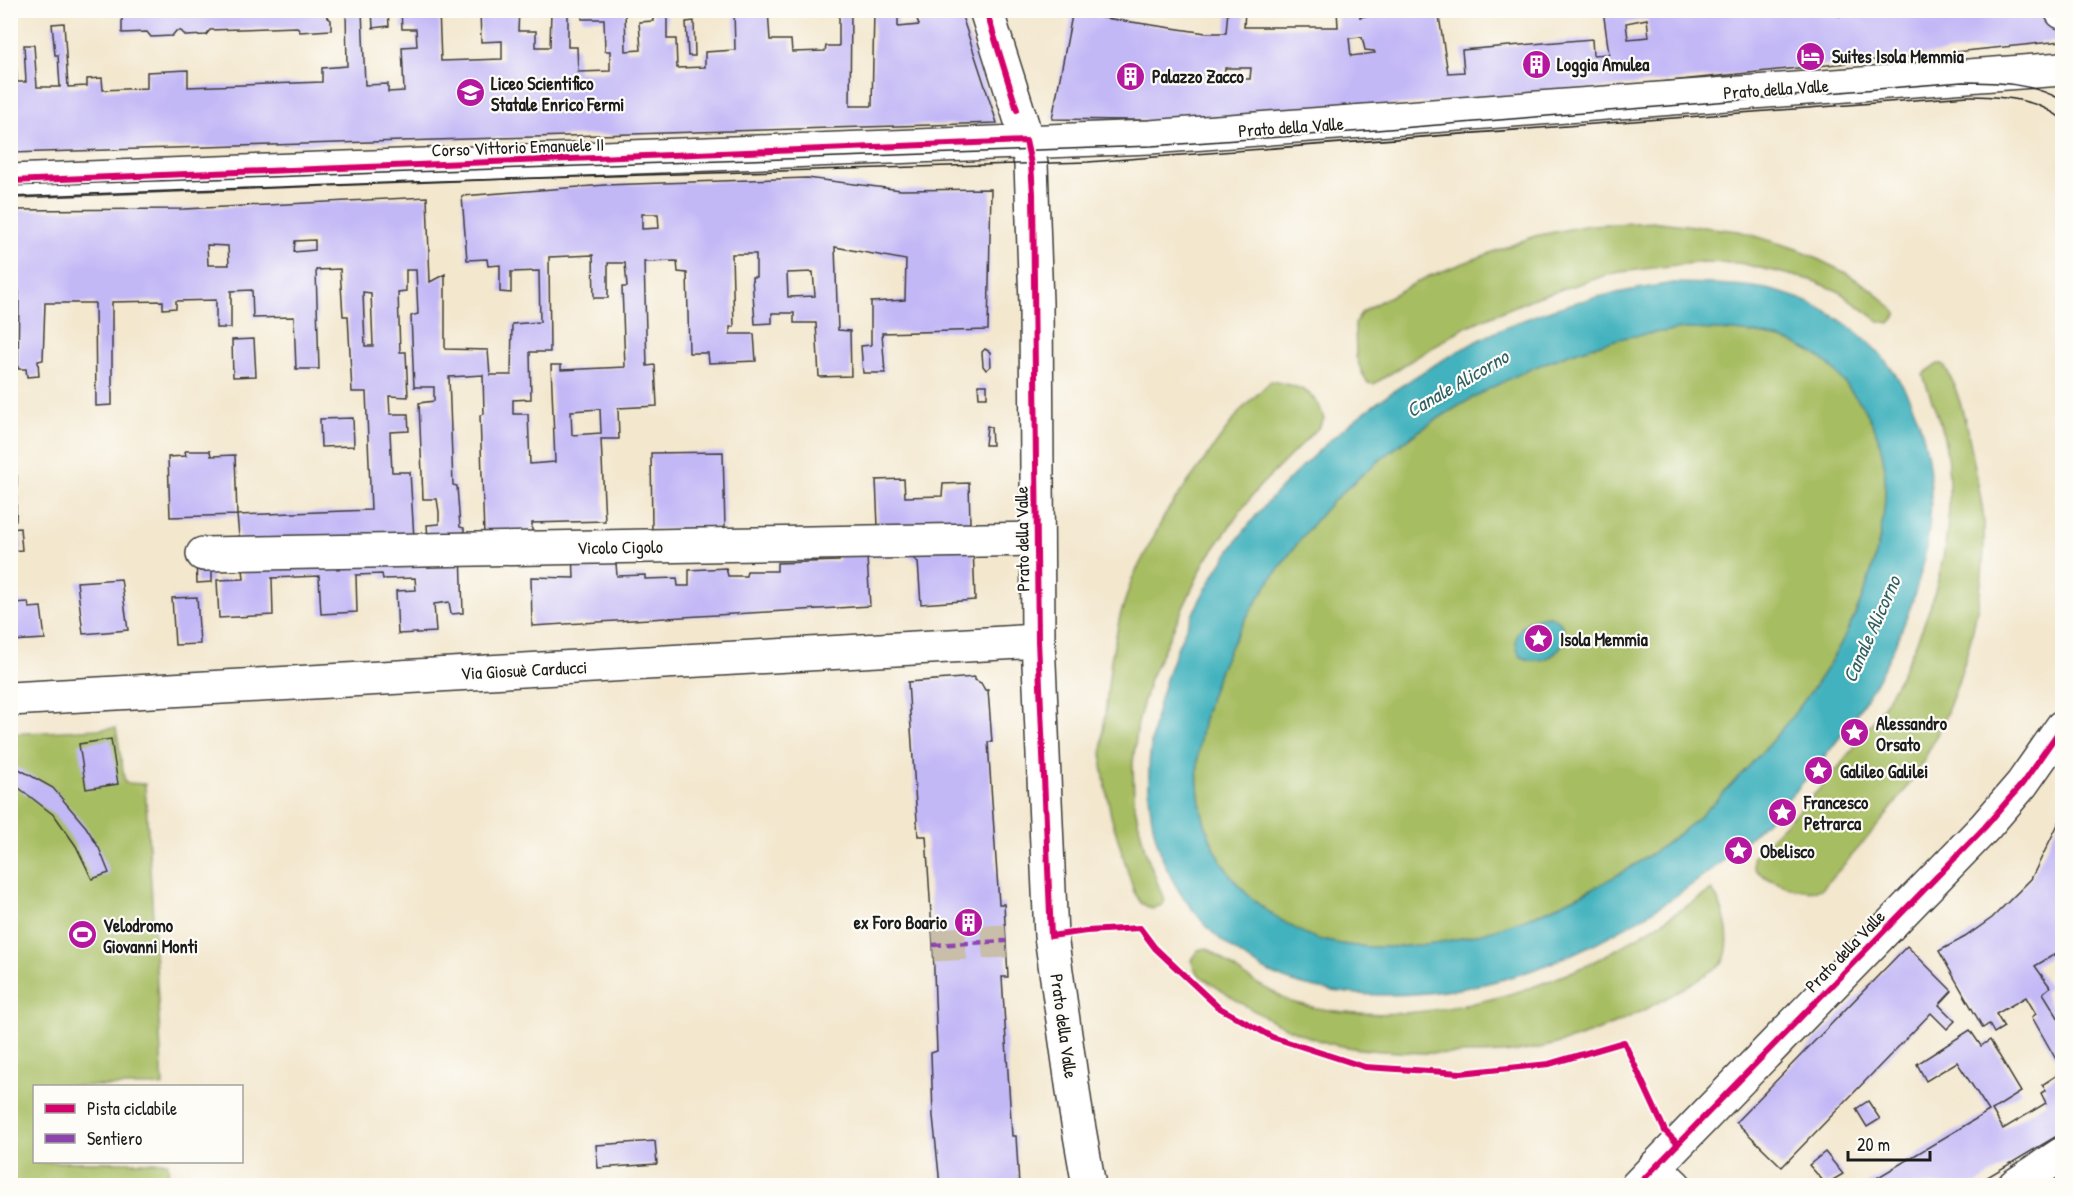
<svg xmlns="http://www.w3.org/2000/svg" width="2073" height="1196" font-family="'Patrick Hand',sans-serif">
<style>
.green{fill:#a7bd62;stroke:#626c3f;stroke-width:1.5}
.water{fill:#43b2be;stroke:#30676d;stroke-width:1.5;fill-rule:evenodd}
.building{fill:#c3b8f6;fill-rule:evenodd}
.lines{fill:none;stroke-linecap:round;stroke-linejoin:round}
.minor-tunnel{stroke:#c8beaa;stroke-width:33;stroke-dasharray:33 16;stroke-linecap:butt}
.minor-casing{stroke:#3c3a37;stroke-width:36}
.minor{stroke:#fff;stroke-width:33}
.tram{stroke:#1c1c1c;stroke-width:1.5}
.quiet{stroke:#8e44ad;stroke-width:4.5;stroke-dasharray:9 4.5;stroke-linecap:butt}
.cycleway-casing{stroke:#fdfcf7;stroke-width:10}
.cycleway{stroke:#d6006c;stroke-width:6}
.labels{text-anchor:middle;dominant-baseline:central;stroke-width:4.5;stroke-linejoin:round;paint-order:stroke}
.poi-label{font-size:18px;font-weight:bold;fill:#1c1c1c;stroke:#fdfcf7;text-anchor:start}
.street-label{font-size:18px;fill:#1c1c1c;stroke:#fdfcf7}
.water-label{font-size:20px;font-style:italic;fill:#2e6065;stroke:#fdfcf7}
</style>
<rect width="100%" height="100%" fill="#fdfcf7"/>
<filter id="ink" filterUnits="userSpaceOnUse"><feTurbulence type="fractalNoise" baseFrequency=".0167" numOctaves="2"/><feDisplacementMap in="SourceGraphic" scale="12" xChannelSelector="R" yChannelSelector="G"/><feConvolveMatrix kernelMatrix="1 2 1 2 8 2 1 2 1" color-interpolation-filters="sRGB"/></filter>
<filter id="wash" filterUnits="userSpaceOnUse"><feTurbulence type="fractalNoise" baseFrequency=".008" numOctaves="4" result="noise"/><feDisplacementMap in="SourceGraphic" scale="24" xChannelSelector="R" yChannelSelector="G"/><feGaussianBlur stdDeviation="1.35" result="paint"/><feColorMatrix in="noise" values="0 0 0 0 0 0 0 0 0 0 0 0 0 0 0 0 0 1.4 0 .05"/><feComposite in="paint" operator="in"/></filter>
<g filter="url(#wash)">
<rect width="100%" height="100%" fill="#f3e7ce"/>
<g class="green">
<path d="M 1658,222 L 1739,231 L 1797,249 L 1846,273 L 1873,290 L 1896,312 L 1896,316 L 1890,323 L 1879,321 L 1838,291 L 1811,280 L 1739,263 L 1700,262 L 1614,273 L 1534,298 L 1463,328 L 1374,384 L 1368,383 L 1362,373 L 1356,356 L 1355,324 L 1361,313 L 1379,302 L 1427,277 L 1535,236 L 1589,225 Z"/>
<path d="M 1683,329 C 1732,330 1789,330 1828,364 C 1838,373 1846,385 1855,395 C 1885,432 1889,474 1883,519 C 1869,616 1815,696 1750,765 C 1731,785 1713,805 1692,823 C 1632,874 1544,918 1467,937 C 1422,947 1372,952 1326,941 C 1307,937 1288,925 1272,914 C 1216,877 1191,814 1199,747 C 1208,675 1246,612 1288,556 C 1302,537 1317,517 1333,501 C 1411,426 1517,363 1623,338 C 1642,334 1663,332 1683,329 Z"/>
<path d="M 1938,364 L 1943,364 C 1960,387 1970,440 1975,468 C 1978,487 1984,508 1984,527 C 1986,609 1958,705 1915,775 C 1889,816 1855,852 1823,888 C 1810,897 1761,881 1754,867 C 1753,864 1754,861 1753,857 C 1778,829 1807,804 1832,775 C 1908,686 1961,573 1947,454 C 1943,424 1932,403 1923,375 L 1927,371 Z"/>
<path d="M 1271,381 C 1299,386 1316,390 1324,419 L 1320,426 L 1259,487 L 1242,509 L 1205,561 L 1150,679 L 1138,722 L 1133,763 L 1134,803 L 1145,850 L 1164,900 L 1162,905 L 1152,909 L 1141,903 L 1134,892 L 1111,816 L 1102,766 L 1103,732 L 1111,660 L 1120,616 L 1132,579 L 1167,511 L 1240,411 Z"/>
<path d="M 116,728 L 125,783 L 145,784 L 163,1086 L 34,1086 L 34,1162 L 168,1162 L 169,1185 L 11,1185 L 11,734 Z"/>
<path d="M 1712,890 C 1725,909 1734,943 1722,964 C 1663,1004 1586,1044 1514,1052 C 1484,1055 1452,1054 1423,1053 C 1394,1052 1364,1051 1336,1045 C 1289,1035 1238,1003 1199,975 L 1194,968 L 1192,960 L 1198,950 L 1207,948 C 1218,955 1228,964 1239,972 C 1250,980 1263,987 1275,993 C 1281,997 1288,1001 1295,1003 C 1388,1029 1506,1004 1591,963 C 1633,942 1672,915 1712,890 Z"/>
</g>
<g class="water">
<path d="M 1673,283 C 1703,284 1735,283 1766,289 C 1826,301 1882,342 1909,398 C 1956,493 1920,611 1867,697 C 1834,751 1786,804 1739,847 C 1688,893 1614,938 1551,963 C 1489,988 1422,998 1356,994 C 1333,992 1299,986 1277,976 C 1259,969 1224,944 1210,930 C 1204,924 1200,918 1195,912 C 1190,906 1185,900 1181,894 C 1105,779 1177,612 1255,517 C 1272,496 1292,476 1311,458 C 1377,394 1481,329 1570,304 C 1604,294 1638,289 1673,283 ZM 1683,329 C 1732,330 1789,330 1828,364 C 1838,373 1846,385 1854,395 C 1885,432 1889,473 1883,519 C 1869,617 1816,695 1750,765 C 1731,785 1713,805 1692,823 C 1634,873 1542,919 1467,937 C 1422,947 1372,952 1326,941 C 1307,937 1288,925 1272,914 C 1216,877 1191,814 1199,747 C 1208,675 1246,612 1288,556 C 1302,537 1317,517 1333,501 C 1411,426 1517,363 1623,338 C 1642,334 1663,332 1683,329 Z"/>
<path d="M 1550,616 C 1583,630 1553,674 1520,656 C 1508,632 1526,617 1550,616 Z"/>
</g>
<g id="blocks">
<g class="building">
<path d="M 122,10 L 327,10 L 327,17 L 331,20 L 331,30 L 300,32 L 297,27 L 210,30 L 206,35 L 186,36 L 181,31 L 176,31 L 172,36 L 151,37 L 147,32 L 122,33 Z"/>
<path d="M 346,10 L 362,10 L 365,85 L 388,84 L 388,92 L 404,91 L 402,47 L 417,46 L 416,29 L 402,29 L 401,10 L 439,10 L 441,61 L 502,59 L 502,41 L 481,42 L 480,10 L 519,10 L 518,31 L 536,31 L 536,47 L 550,47 L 551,11 L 568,11 L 568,47 L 577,47 L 578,72 L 610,71 L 610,51 L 605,51 L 604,19 L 582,19 L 582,10 L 625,10 L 626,51 L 641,50 L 639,22 L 653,21 L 653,10 L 667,10 L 667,39 L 676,39 L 677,68 L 705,67 L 705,52 L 735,50 L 734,10 L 768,10 L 770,40 L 791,40 L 792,52 L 825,51 L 826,46 L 839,46 L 839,10 L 851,10 L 850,106 L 872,106 L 874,11 L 960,10 L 997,123 L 10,153 L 10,64 L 16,64 L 17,82 L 26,82 L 24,45 L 34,45 L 37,87 L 60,87 L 58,55 L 55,55 L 52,24 L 64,23 L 68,87 L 87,86 L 87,79 L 102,78 L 103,90 L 147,88 L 147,72 L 188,70 L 188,87 L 322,82 L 322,68 L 347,66 ZM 916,16 L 919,25 L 898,27 L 898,17 Z"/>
<path d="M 372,10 L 388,10 L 389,26 L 373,28 Z"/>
<path d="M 1073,10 L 1099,10 L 1098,17 L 1206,33 L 1226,33 L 1228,10 L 1245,10 L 1244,27 L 1338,27 L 1337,10 L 1359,10 L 1360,17 L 1385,12 L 1385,10 L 1438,10 L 1448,73 L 1464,72 L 1462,50 L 1592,39 L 1593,55 L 1609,54 L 1603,10 L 1838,10 L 1839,16 L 1856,12 L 1855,10 L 2055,10 L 2062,16 L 2062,41 L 1612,87 L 1198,121 L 1052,119 ZM 1647,19 L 1649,37 L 1628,39 L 1626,23 ZM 1362,37 L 1365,50 L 1374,51 L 1375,53 L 1351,56 L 1349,38 ZM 1225,68 L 1251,68 L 1250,79 L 1224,79 Z"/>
<path d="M 694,21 L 695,56 L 688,56 L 686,22 Z"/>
<path d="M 807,178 L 901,190 L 991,189 L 988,330 L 882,333 L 885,373 L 863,373 L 861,346 L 871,345 L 871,302 L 905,300 L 906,260 L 835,247 L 838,330 L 850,331 L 851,376 L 819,377 L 816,323 L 794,323 L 794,313 L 772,313 L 772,323 L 755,324 L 752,277 L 756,277 L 756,254 L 732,254 L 734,327 L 730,327 L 730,334 L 754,334 L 756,361 L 709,363 L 708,353 L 689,353 L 687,273 L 678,272 L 677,261 L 644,262 L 647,366 L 655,365 L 657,406 L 618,408 L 619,439 L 601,439 L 605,521 L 532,523 L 532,533 L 484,536 L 480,415 L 484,414 L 483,375 L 449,377 L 453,485 L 457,486 L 460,527 L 464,528 L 464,538 L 428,539 L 427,525 L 439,524 L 439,512 L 437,499 L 423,499 L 419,403 L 434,401 L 434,387 L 414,387 L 411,316 L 418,314 L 416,270 L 406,270 L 406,291 L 398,292 L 400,352 L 406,352 L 408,397 L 389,396 L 390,414 L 408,414 L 409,431 L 390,432 L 392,472 L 410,472 L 414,539 L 240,547 L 237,515 L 170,517 L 168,457 L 186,456 L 185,451 L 210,451 L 211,456 L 235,455 L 237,515 L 371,510 L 366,392 L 352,392 L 348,316 L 343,316 L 340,269 L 316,270 L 319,369 L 296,369 L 294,317 L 253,318 L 252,290 L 231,291 L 231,328 L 216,328 L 216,300 L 176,301 L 176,308 L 163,309 L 163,301 L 112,302 L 112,405 L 96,406 L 95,303 L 45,303 L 43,360 L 38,361 L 39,376 L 27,377 L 26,369 L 18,369 L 19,291 L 10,291 L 10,210 L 184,209 L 427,197 L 430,282 L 445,274 L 445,349 L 488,350 L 490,375 L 511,375 L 512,324 L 540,322 L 539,271 L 511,272 L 511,293 L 500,292 L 500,265 L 488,266 L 487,259 L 467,260 L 462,196 L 605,185 ZM 642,214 L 658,214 L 659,228 L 642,229 ZM 315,240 L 315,250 L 294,252 L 295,241 ZM 207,245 L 228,246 L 229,265 L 208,265 ZM 593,255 L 594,298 L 608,298 L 608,263 L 625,263 L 627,287 L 622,287 L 625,367 L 561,370 L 561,365 L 551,365 L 555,462 L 530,464 L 528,414 L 513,414 L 513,400 L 531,399 L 530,352 L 550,352 L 549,257 ZM 813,272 L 815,296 L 788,297 L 787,273 ZM 363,292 L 371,293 L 373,346 L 365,346 ZM 600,409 L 601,433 L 572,435 L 571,411 Z"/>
<path d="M 254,339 L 256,376 L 233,377 L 232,340 Z"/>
<path d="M 985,349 L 990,352 L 991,366 L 986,370 L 983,366 L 982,352 Z"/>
<path d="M 978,385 L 987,385 L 987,397 L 979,397 Z"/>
<path d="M 353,418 L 354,446 L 321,447 L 320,419 Z"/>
<path d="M 987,426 L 991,427 L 992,445 L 985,445 Z"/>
<path d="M 723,452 L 725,528 L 652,529 L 651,453 Z"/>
<path d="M 10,474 L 17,476 L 16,520 L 10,520 Z"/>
<path d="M 904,479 L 905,497 L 942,496 L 943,484 L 969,483 L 970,524 L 878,526 L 876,480 Z"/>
<path d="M 20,528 L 22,550 L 10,551 L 10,529 Z"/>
<path d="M 973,545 L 975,600 L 921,604 L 918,562 L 908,555 L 867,557 L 870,606 L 532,626 L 531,577 L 574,578 L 573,551 L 616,563 L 617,576 L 645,575 L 645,579 L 677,578 L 678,586 L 689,586 L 689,570 L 726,568 L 728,576 L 746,576 L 747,571 L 777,571 L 777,563 L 839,561 L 838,547 Z"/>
<path d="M 461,552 L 463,613 L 451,614 L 449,602 L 434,604 L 436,632 L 398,634 L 396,591 L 416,590 L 415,578 L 383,579 L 382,574 L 356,575 L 357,612 L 321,614 L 319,576 L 272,578 L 273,615 L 219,618 L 217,580 L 244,579 L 243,569 L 212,569 L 212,582 L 197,583 L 196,561 Z"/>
<path d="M 121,579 L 128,630 L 83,634 L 77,582 Z"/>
<path d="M 10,589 L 12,589 L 13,603 L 28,602 L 29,608 L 41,607 L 45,639 L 10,641 Z"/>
<path d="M 197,597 L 200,644 L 175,645 L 172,598 Z"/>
<path d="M 975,677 L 975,680 L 981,683 L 985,690 L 988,690 L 992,742 L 988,742 L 999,904 L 1004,904 L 1008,977 L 1002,977 L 1012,1136 L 1016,1136 L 1019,1185 L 940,1185 L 933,1116 L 931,1053 L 937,1051 L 933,945 L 926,836 L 918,836 L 908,682 Z"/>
<path d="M 111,739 L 118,784 L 86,789 L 79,744 Z"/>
<path d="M 10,764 L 53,788 L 86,827 L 99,848 L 109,873 L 92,879 L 76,846 L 55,816 L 10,781 Z"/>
<path d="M 2062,816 L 2062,950 L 2035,966 L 2050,987 L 2043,993 L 2062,1024 L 2062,1070 L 2032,1017 L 2036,1014 L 2026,997 L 1996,1014 L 2004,1027 L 1994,1033 L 1989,1024 L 1983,1028 L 1939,951 L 1965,937 L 1992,918 L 2031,879 Z"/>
<path d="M 1907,946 L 1952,991 L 1939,1005 L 1955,1021 L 1947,1029 L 1931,1013 L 1782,1167 L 1736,1122 Z"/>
<path d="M 1970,1030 L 1981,1046 L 1990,1040 L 2021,1092 L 1992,1110 L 2003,1129 L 2046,1103 L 2041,1093 L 2046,1090 L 2042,1085 L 2062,1072 L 2062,1133 L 1974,1185 L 1865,1185 L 1989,1111 L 1957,1062 L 1926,1081 L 1917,1064 Z"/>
<path d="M 1868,1101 L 1880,1119 L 1867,1127 L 1856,1109 Z"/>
<path d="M 655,1141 L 657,1164 L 598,1168 L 596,1145 Z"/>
<path d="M 1825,1152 L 1843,1174 L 1826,1184 L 1809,1165 Z"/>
</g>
</g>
</g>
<g filter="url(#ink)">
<use href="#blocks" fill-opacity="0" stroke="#3c3a37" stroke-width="1.5"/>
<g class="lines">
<path class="minor-tunnel" d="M 933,945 L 1006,941"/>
<defs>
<g id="minor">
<path d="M 986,10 L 1022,124 L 1031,164 L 1036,303 L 1038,641 L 1051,936 L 1076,1112 L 1089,1186"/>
<path d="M 2062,10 L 2062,12"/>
<path d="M 10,181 L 1150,137 L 2062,69"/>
<path d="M 203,554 L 1037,539"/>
<path d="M 10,699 L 1038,641"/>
<path d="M 1655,1167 L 1675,1186"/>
<path d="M 1637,1186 L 1985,827 L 2022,784 L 2062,727"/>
<path d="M 2014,1186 L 2062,1154"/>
</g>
</defs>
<use href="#minor" class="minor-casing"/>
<use href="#minor" class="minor"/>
<g class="tram">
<path d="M 10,186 L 1152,146 L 1364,131 L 1962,82 C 1998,82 2031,83 2062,100"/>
<path d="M 10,197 L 441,181 L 1088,162 L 1968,96 C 2002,97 2034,97 2062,119"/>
</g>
<g class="quiet">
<path d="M 2062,10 L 2062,12"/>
<path d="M 933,945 L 1006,941"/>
</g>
<defs>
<g id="cycleway">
<path d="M 986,10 L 1017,110"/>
<path d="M 10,181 L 1026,141 L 1031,164 L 1033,193 L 1038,641 L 1051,936 L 1086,931 L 1140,928 L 1155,948 L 1218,1007 L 1272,1037 L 1365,1067 L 1461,1073 L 1549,1064 L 1624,1042 L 1665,1131 L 1678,1144"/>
<path d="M 1637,1186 L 1985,827 L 2022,784 L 2062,727"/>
</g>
</defs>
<use href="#cycleway" class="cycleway-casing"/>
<use href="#cycleway" class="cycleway"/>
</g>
</g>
<defs>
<symbol id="hotel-disc" viewBox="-11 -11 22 22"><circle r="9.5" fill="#b5179e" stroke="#fdfcf7"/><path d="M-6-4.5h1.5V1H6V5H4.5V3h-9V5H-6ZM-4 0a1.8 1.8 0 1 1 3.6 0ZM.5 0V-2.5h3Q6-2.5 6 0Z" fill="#fff"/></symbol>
<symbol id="building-disc" viewBox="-11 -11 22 22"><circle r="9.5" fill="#b5179e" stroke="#fdfcf7"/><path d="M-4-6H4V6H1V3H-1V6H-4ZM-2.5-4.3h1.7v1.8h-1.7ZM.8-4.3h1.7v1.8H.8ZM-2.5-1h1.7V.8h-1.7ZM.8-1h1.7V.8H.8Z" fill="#fff"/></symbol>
<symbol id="school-disc" viewBox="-11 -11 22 22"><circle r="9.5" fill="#b5179e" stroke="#fdfcf7"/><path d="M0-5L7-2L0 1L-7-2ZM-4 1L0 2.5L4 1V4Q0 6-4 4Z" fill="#fff"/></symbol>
<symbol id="sight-disc" viewBox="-11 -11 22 22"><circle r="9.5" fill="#b5179e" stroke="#fdfcf7"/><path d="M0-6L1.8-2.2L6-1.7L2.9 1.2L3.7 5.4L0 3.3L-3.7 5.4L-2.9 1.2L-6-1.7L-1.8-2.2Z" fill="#fff"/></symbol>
<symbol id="stadium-disc" viewBox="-11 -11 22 22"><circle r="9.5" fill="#b5179e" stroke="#fdfcf7"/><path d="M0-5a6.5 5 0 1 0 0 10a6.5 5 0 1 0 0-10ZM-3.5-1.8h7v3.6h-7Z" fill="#fff"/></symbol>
</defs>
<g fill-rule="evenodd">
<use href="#hotel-disc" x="1794" y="40" width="33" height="33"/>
<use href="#building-disc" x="1520" y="48" width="33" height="33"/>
<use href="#building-disc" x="1114" y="60" width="33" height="33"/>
<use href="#school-disc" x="454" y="76" width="33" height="33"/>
<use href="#sight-disc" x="1522" y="622" width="33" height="33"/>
<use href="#sight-disc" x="1838" y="716" width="33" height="33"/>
<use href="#sight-disc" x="1802" y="754" width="33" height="33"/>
<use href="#sight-disc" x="1766" y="796" width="33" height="33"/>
<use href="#sight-disc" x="1722" y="834" width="33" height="33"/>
<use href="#building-disc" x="952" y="906" width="33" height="33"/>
<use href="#stadium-disc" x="66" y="918" width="33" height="33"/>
</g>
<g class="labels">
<g class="poi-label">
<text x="1832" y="56">Suites Isola Memmia</text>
<text x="1557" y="64">Loggia Amulea</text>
<text x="1152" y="76">Palazzo Zacco</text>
<text x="491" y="83">Liceo Scientifico<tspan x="491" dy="21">Statale Enrico Fermi</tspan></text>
<text x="1560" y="639">Isola Memmia</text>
<text x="1876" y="723">Alessandro<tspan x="1876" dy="21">Orsato</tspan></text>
<text x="1840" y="771">Galileo Galilei</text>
<text x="1804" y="802">Francesco<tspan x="1804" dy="21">Petrarca</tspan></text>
<text x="1760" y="851">Obelisco</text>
<text x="947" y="922" text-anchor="end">ex Foro Boario</text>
<text x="103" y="925">Velodromo<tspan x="103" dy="21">Giovanni Monti</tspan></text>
</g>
<g class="street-label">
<text transform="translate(1776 89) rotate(-4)">Prato della Valle</text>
<text transform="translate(1291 127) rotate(-4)">Prato della Valle</text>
<text transform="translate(518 147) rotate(-2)">Corso Vittorio Emanuele II</text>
<text transform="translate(1022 539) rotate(-91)">Prato della Valle</text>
<text transform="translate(620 547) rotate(-1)">Vicolo Cigolo</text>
<text transform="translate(524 670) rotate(-3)">Via Giosuè Carducci</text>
<text transform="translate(1845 951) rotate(-46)">Prato della Valle</text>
<text transform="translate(1064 1026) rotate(82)">Prato della Valle</text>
</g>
<g class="water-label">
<text transform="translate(1457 383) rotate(-30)">Canale Alicorno</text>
<text transform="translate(1871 629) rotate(-66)">Canale Alicorno</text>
</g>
</g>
<rect width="2073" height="1196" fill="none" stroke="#fdfcf7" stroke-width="36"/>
<rect x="33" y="1085" width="210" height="78" fill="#fdfcf7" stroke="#a3a29f" stroke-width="1.5"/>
<rect x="45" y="1104" width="30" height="9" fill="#d6006c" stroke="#a3a29f" stroke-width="1.5"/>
<text x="87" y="1115" font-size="18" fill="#1c1c1c">Pista ciclabile</text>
<rect x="45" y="1134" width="30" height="9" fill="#8e44ad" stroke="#a3a29f" stroke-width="1.5"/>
<text x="87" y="1145" font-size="18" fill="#1c1c1c">Sentiero</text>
<path d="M1848 1151v9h82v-9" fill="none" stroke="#1c1c1c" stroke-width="3"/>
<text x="1857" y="1151" font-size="18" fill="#1c1c1c" stroke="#fdfcf7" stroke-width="4.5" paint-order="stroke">20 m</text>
</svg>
